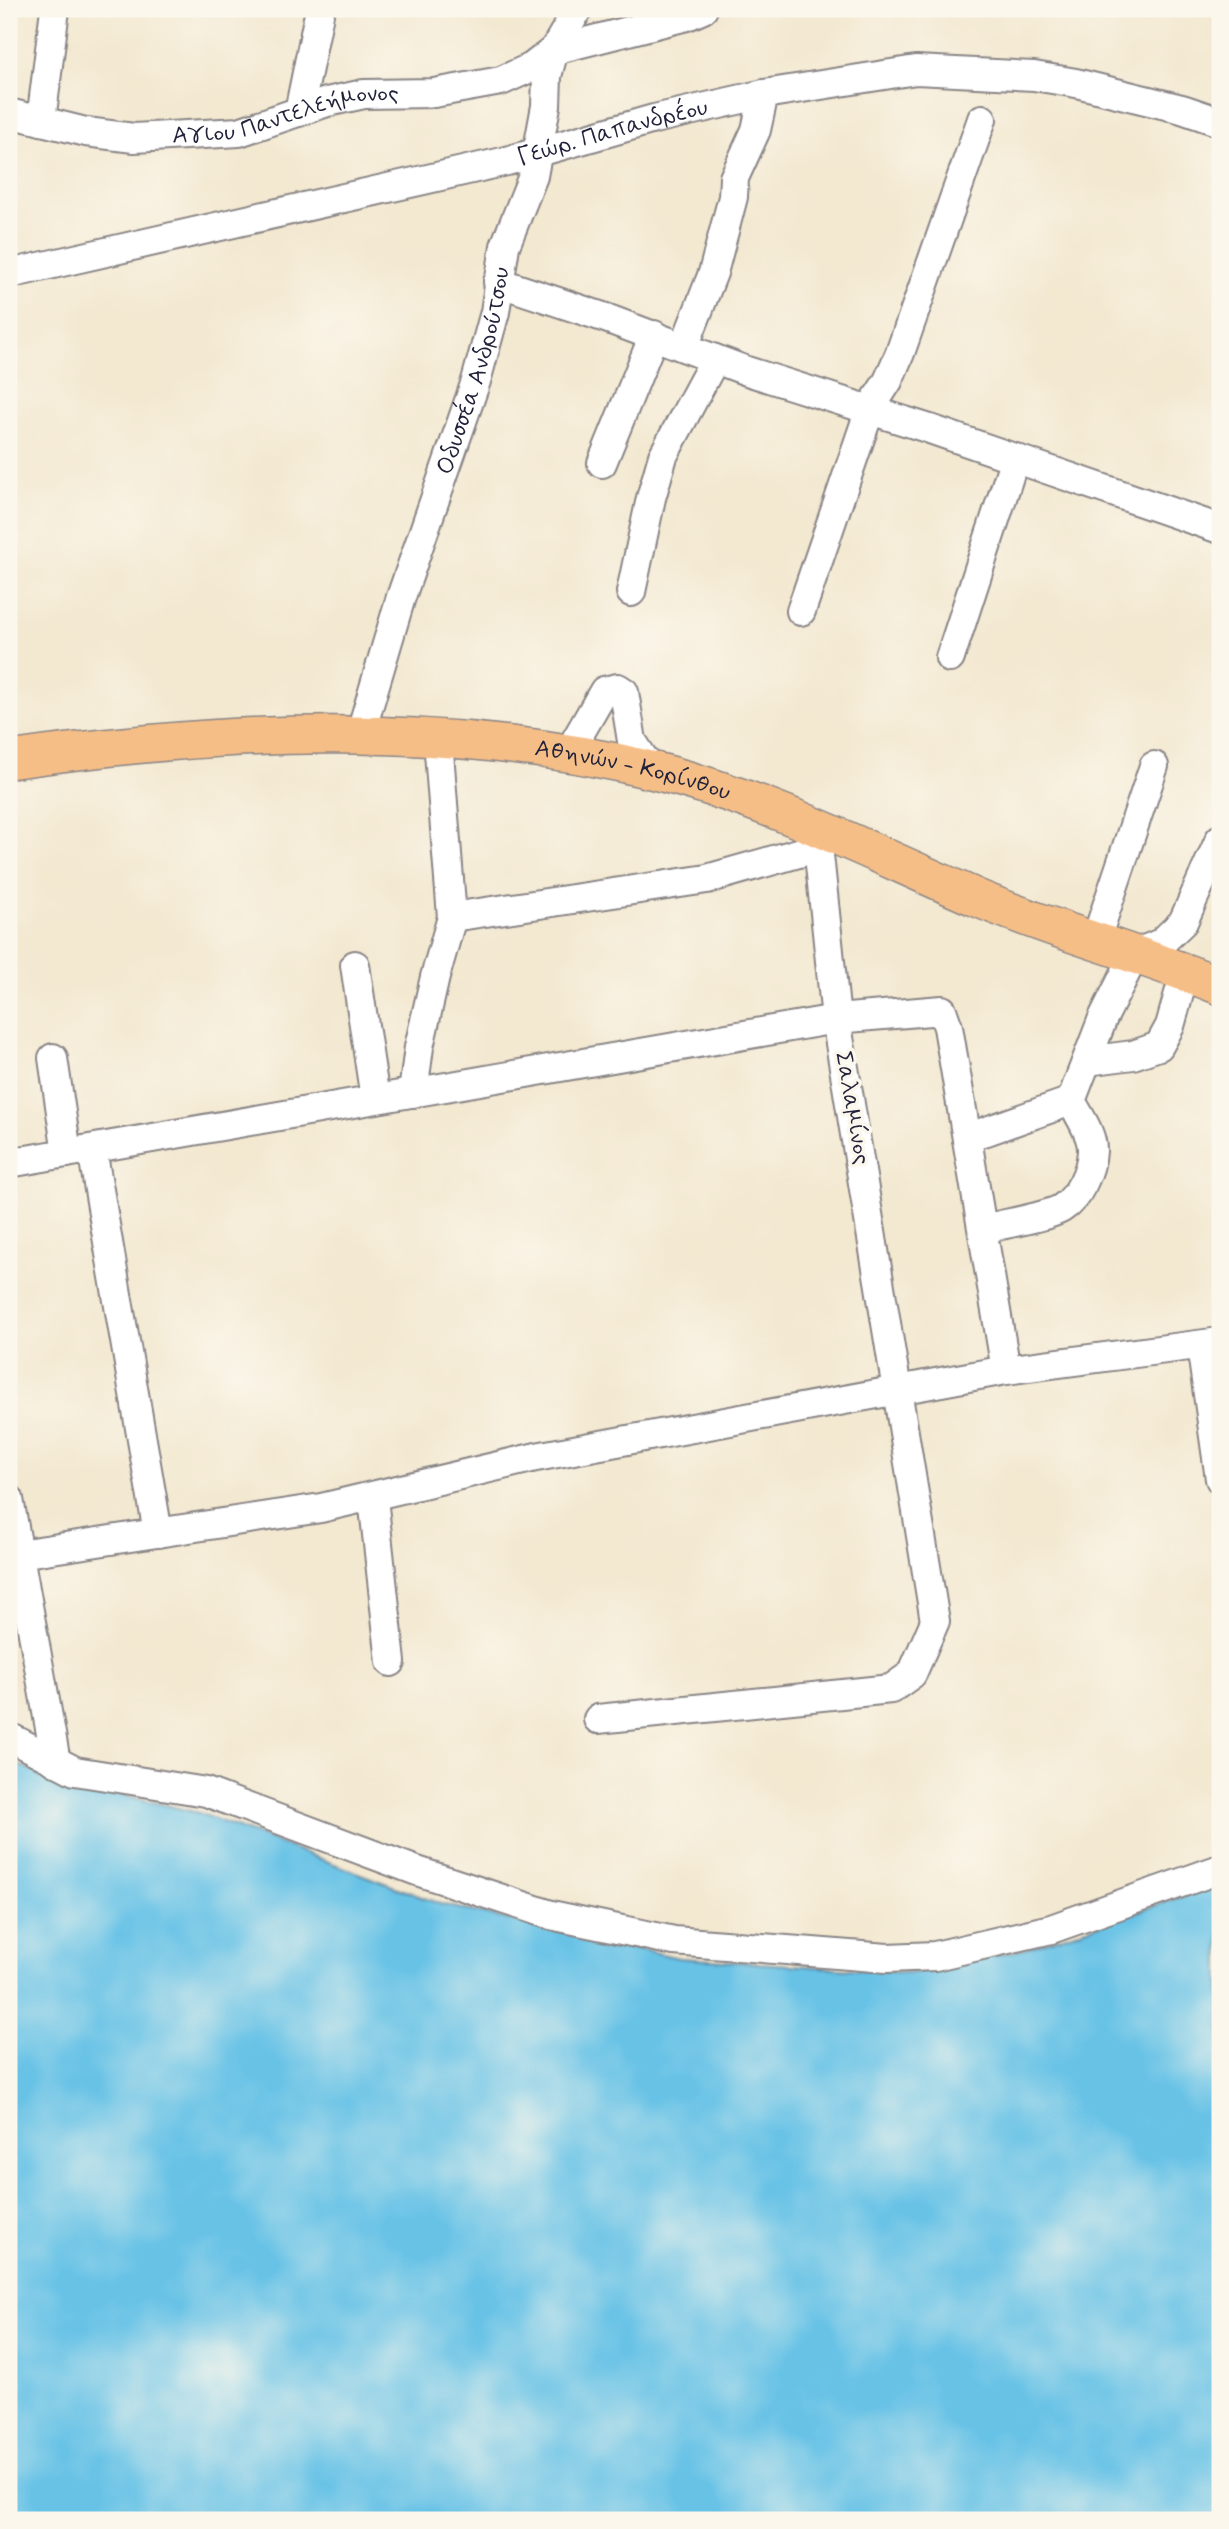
<svg xmlns="http://www.w3.org/2000/svg" width="1229" height="2529" font-family="Mynerve,sans-serif">
<style>
.water{fill:#68c2e6;stroke:#457290;stroke-width:2}
.lines{fill:none;stroke-linecap:round;stroke-linejoin:round}
.minor-casing{stroke:#8a8586;stroke-width:32}
.major-casing{stroke:#8a8586;stroke-width:40}
.minor{stroke:#fff;stroke-width:28}
.major{stroke:#f6be87;stroke-width:37}
.labels{text-anchor:middle;dominant-baseline:central;stroke-width:7;stroke-linejoin:round;paint-order:stroke}
.street-label{font-size:24px;fill:#22223b;stroke:#fbf7ec}
</style>
<rect width="100%" height="100%" fill="#fbf7ec"/>
<filter id="ink" filterUnits="userSpaceOnUse"><feTurbulence type="fractalNoise" baseFrequency=".0143" numOctaves="2"/><feDisplacementMap in="SourceGraphic" scale="14" xChannelSelector="R" yChannelSelector="G"/><feConvolveMatrix kernelMatrix="1 2 1 2 8 2 1 2 1" color-interpolation-filters="sRGB"/></filter>
<filter id="wash" filterUnits="userSpaceOnUse"><feTurbulence type="fractalNoise" baseFrequency=".00686" numOctaves="4" result="noise"/><feDisplacementMap in="SourceGraphic" scale="28" xChannelSelector="R" yChannelSelector="G"/><feGaussianBlur stdDeviation="1.57" result="paint"/><feColorMatrix in="noise" values="0 0 0 0 0 0 0 0 0 0 0 0 0 0 0 0 0 1.4 0 .05"/><feComposite in="paint" operator="in"/></filter>
<g filter="url(#wash)">
<rect width="100%" height="100%" fill="#f3e8d0"/>
<path class="water" d="M 9,1762 L 69,1782 L 199,1813 L 440,1904 L 679,1958 L 914,1973 L 1024,1949 L 1220,1884 L 1220,2520 L 9,2520 Z"/>
</g>
<g filter="url(#ink)">
<g class="lines">
<defs>
<g id="minor">
<path d="M 299,112 L 320,9"/>
<path id="s1" d="M 9,113 L 86,132 L 134,138 L 239,132 L 327,102 L 364,94 L 434,93 L 501,81 L 532,67 L 554,50 L 687,16 L 703,9"/>
<path d="M 41,121 L 55,9"/>
<path id="s2" d="M 9,274 L 507,161 L 654,119 L 764,94 L 916,70 L 1034,76 L 1076,83 L 1182,109 L 1220,122"/>
<path d="M 498,282 L 603,317 L 747,371 L 930,429 L 1220,529"/>
<path d="M 684,347 L 713,273 L 733,197 L 734,178 L 756,130 L 764,94"/>
<path d="M 602,463 L 654,335"/>
<path d="M 631,592 L 651,498 L 663,456 L 715,359"/>
<path d="M 801,611 L 870,409 L 888,381 L 900,353 L 982,119"/>
<path d="M 950,658 L 1015,458"/>
<path id="s3" d="M 360,735 L 401,597 L 476,381 L 495,312 L 505,246 L 533,176 L 546,106 L 547,76 L 554,50 L 578,9"/>
<path d="M 563,754 L 573,745 L 604,691 L 618,688 L 624,692 L 632,741 L 651,770"/>
<path d="M 452,917 L 707,879 L 816,848"/>
<path d="M 1095,942 L 1154,766"/>
<path d="M 355,965 L 375,1099"/>
<path d="M 53,1058 L 67,1153"/>
<path d="M 1087,1061 L 1133,1055 L 1159,1046 L 1170,1026 L 1185,972"/>
<path d="M 413,1093 L 419,1047 L 435,977 L 452,917 L 438,740"/>
<path d="M 967,1138 L 1071,1101 L 1103,1018 L 1135,954 L 1161,943 L 1183,922 L 1220,839"/>
<path d="M 92,1149 L 158,1533"/>
<path d="M 9,1163 L 836,1019 L 942,1010 L 948,1027 L 1006,1370"/>
<path d="M 983,1229 C 1002,1224 1048,1217 1062,1208 C 1079,1197 1091,1171 1092,1151 C 1093,1135 1079,1115 1071,1101"/>
<path d="M 1201,1345 L 1220,1479"/>
<path d="M 373,1498 L 391,1662"/>
<path d="M 9,1499 L 56,1762"/>
<path d="M 19,1554 L 321,1508 L 536,1457 L 1006,1370 L 1220,1342"/>
<path d="M 598,1719 L 891,1689 L 912,1674 L 935,1621 L 836,1019 L 816,826"/>
<path d="M 9,1737 L 75,1771 L 206,1792 L 417,1871 L 551,1915 L 674,1941 L 887,1958 L 935,1956 L 1051,1929 L 1220,1869"/>
</g>
<g id="major">
<path id="s4" d="M 9,760 C 221,730 445,719 655,771 C 768,799 870,852 977,898 C 1057,932 1140,953 1220,986"/>
</g>
</defs>
<use href="#minor" class="minor-casing"/>
<use href="#major" class="major-casing"/>
<use href="#minor" class="minor"/>
<use href="#major" class="major"/>
</g>
</g>
<g class="labels">
<g class="street-label">
<text stroke="none"><textPath href="#s1" startOffset="282">Αγιου Παντελεήμονος</textPath></text>
<text stroke="none"><textPath href="#s2" startOffset="620">Γεώρ. Παπανδρέου</textPath></text>
<text stroke="none"><textPath href="#s3" startOffset="382">Οδυσσέα Ανδρούτσου</textPath></text>
<text stroke="none"><textPath href="#s4" startOffset="628">Αθηνών - Κορίνθου</textPath></text>
<text transform="translate(852 1108) rotate(80)">Σαλαμίνος</text>
</g>
</g>
<rect width="1229" height="2529" fill="none" stroke="#fbf7ec" stroke-width="35"/>
</svg>
